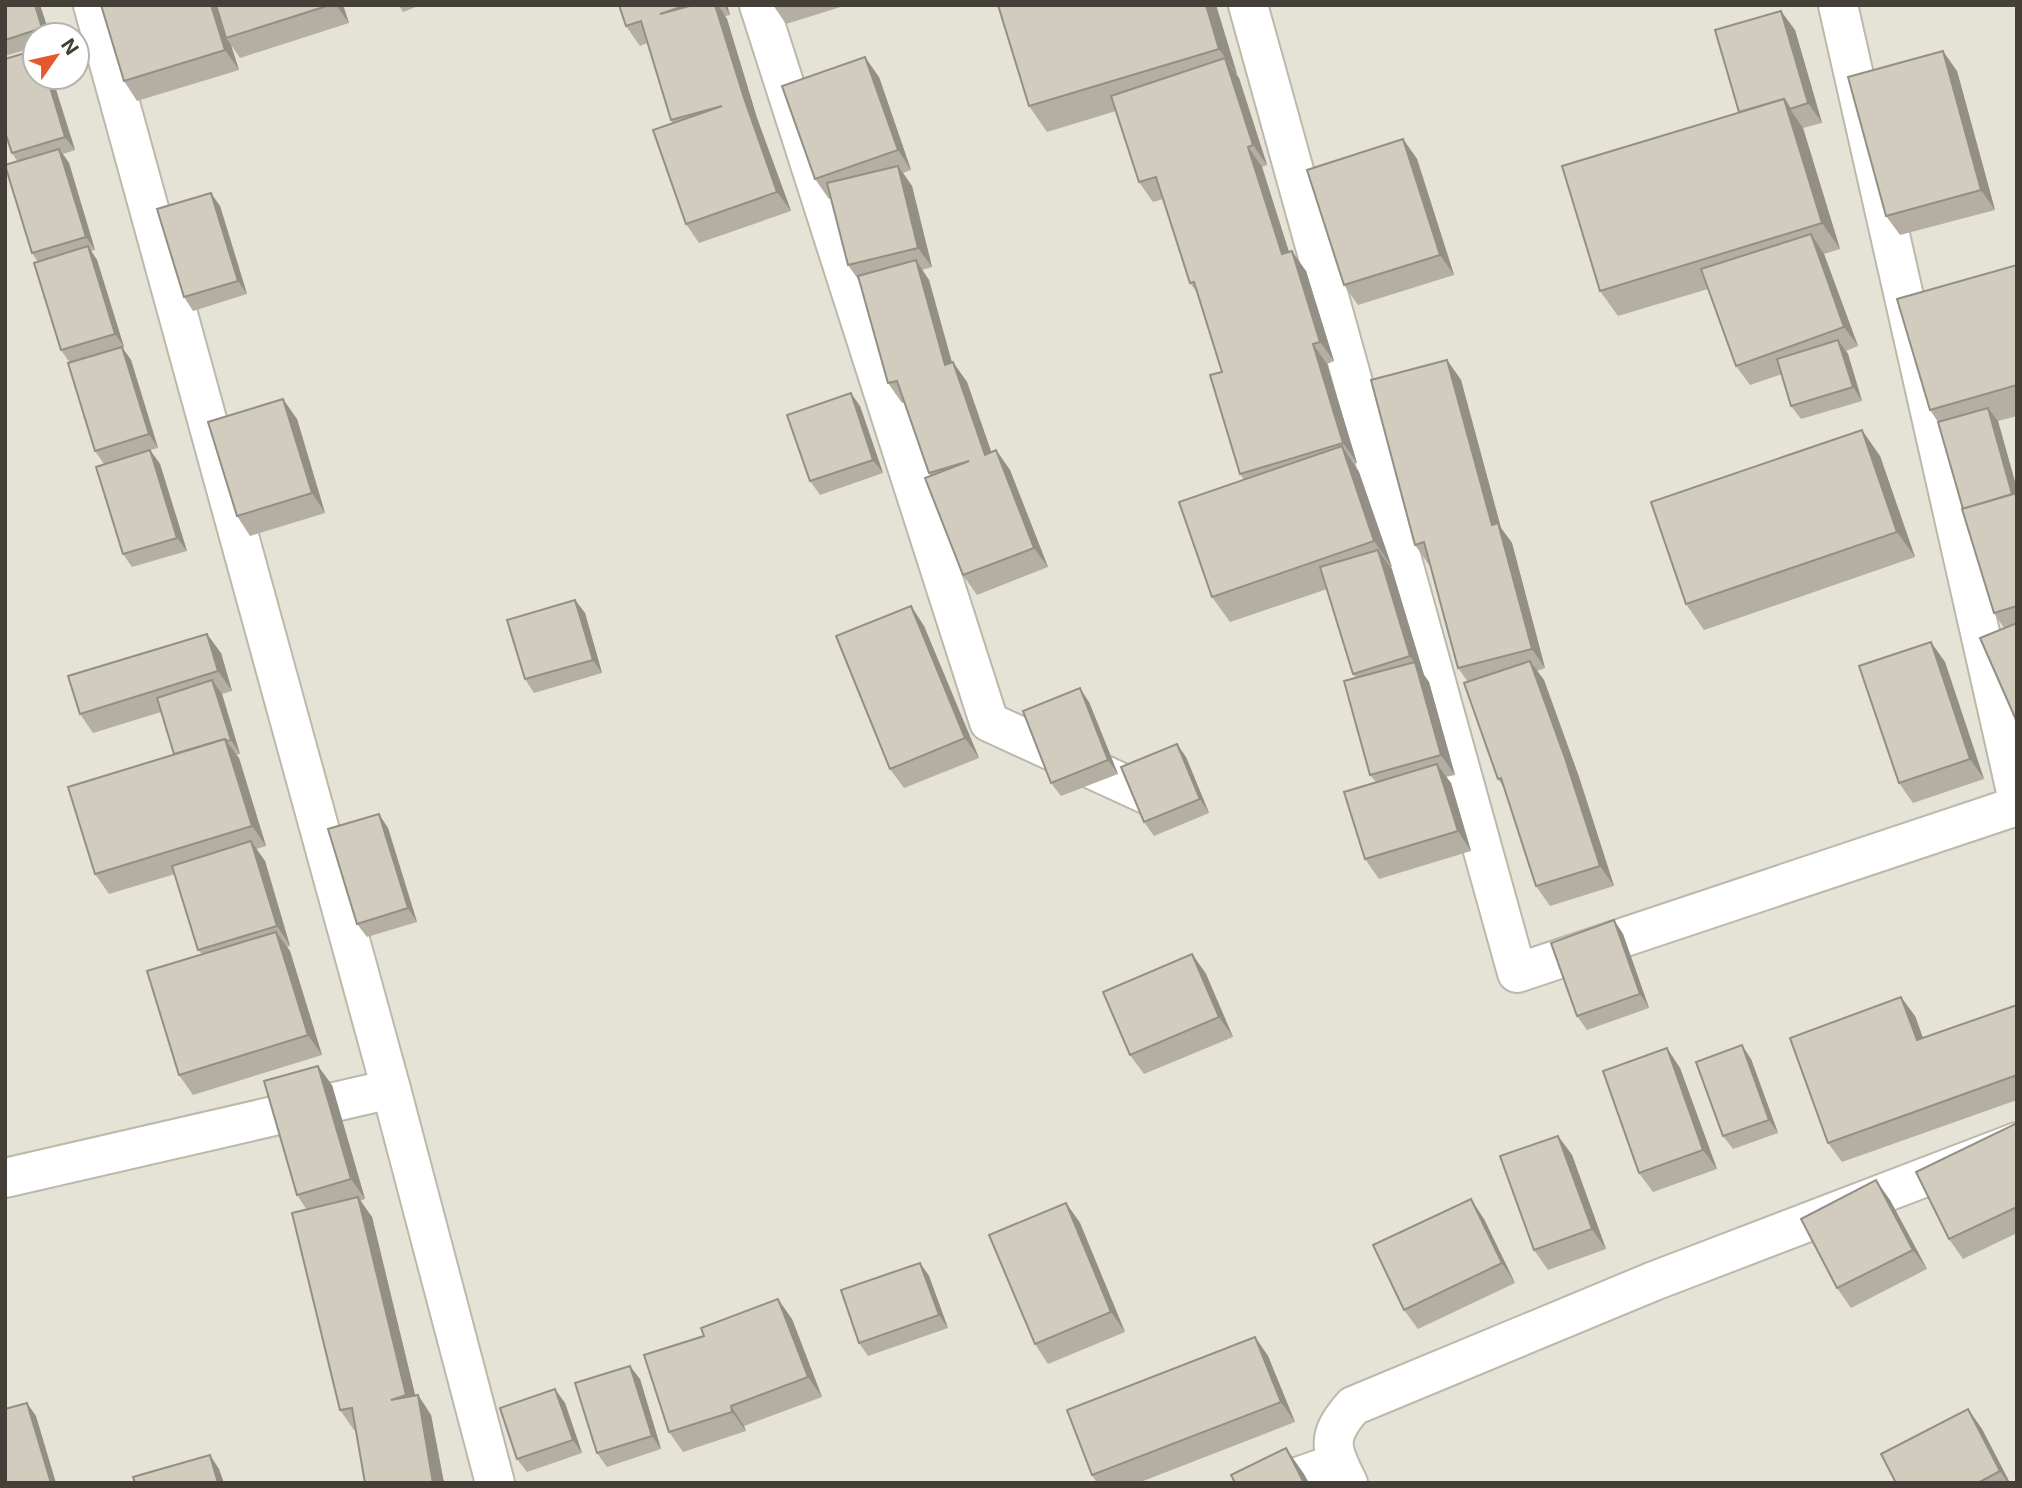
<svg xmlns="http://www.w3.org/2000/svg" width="2022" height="1488" font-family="Inter,sans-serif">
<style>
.residential{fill:#e5e2d6;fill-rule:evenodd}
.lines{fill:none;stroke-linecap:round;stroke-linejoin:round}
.minor-casing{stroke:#bcb8ab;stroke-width:42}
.minor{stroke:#fff;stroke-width:38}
.wall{fill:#b5afa3}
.shaded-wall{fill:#938f85}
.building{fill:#d2ccbe;stroke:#938f85;stroke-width:2}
</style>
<rect width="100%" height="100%" fill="#f2f0e7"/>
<path class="residential" d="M 5,5 L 2017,5 L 2017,1483 L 5,1483 ZM 35,35 L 77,35 L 77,77 L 35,77 Z"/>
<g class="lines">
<defs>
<g id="minor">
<path d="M 93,5 L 391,1089 L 495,1483"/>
<path d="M 759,5 L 989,722 L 1150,796"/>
<path d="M 1248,5 L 1517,973 L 2017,806"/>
<path d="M 1838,5 L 2017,796"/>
<path d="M 5,1178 L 391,1089"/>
<path d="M 1280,1483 L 1337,1463"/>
<path d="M 1348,1483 C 1330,1448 1326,1437 1353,1406 L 1654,1281 L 2017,1142"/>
</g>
</defs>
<use href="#minor" class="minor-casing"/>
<use href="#minor" class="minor"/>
</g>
<g class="wall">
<path d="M 5,5 L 40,5 L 50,35 L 35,35 L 35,47 L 5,56 Z"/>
<path d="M 101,5 L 343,5 L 349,23 L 240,58 L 231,45 L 239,70 L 137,101 L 124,81 Z"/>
<path d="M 399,5 L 421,5 L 403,12 Z"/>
<path d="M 619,5 L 727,5 L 730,15 L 725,16 L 727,19 L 757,118 L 791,211 L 699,243 L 686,224 L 673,123 L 671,120 L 647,43 L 640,46 L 626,26 Z"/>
<path d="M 773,5 L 843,5 L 844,6 L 786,24 Z"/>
<path d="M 998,5 L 1216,5 L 1237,74 L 1236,75 L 1239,78 L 1267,165 L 1262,167 L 1289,252 L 1306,271 L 1334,361 L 1327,364 L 1357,463 L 1354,464 L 1359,472 L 1392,567 L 1391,567 L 1424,675 L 1429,682 L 1455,775 L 1446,777 L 1451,783 L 1471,851 L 1379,879 L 1365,859 L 1376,782 L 1370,775 L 1356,678 L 1353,674 L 1327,589 L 1230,622 L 1212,597 L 1244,480 L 1240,474 L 1222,372 L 1197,292 L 1190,283 L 1163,199 L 1153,202 L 1139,182 L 1116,111 L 1047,132 L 1029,106 Z"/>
<path d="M 1795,30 L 1822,123 L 1803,128 L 1840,249 L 1824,254 L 1858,346 L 1846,351 L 1848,354 L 1862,401 L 1801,419 L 1791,406 L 1782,374 L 1750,385 L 1736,366 L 1708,289 L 1618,316 L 1600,291 L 1739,112 Z"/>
<path d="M 1957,71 L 1995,210 L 1900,235 L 1886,216 Z"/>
<path d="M 35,77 L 52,77 L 75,150 L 63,154 L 69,163 L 95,250 L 91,251 L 97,260 L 124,347 L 122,348 L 131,360 L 158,448 L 150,450 L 160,464 L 187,551 L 132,567 L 123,554 L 104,464 L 95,451 L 70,363 L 61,350 L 38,262 L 32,253 L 18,162 L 12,153 Z"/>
<path d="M 879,77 L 911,170 L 903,173 L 912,186 L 932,267 L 922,270 L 929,280 L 952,362 L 967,382 L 991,452 L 996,450 L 1010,470 L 1048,567 L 977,595 L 963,575 L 931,475 L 905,402 L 902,403 L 888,383 L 860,282 L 848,265 L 831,198 L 829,199 L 815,179 Z"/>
<path d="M 1403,139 L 1417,159 L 1454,275 L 1358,305 L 1344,285 Z"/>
<path d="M 220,206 L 247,294 L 193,311 L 184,297 Z"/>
<path d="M 2017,265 L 2017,416 L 1998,421 L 2017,489 L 2017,722 L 2004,628 L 1994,613 L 1938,422 L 1930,410 Z"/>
<path d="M 1447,360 L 1461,380 L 1501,528 L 1512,543 L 1545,668 L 1537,671 L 1544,680 L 1579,777 L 1614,886 L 1550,906 L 1536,886 L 1505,789 L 1498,779 L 1468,682 L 1458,668 L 1430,564 L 1429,565 L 1415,545 Z"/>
<path d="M 860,406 L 883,473 L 820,495 L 810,481 Z"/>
<path d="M 297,419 L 325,513 L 250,536 L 237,516 Z"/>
<path d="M 1880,456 L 1915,557 L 1704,630 L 1686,604 Z"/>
<path d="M 575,600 L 585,613 L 602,673 L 534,693 L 525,679 Z"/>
<path d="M 911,606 L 924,626 L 979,758 L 904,788 L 890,769 Z"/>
<path d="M 221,653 L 232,691 L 222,694 L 240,754 L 236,755 L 239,758 L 266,846 L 256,849 L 265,861 L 290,946 L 287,947 L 290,951 L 322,1055 L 193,1095 L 179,1075 L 202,954 L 198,950 L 175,874 L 109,894 L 95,874 L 174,754 L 161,712 L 93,733 L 80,714 Z"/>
<path d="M 1945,662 L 1984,779 L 1913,803 L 1899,783 Z"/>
<path d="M 1089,702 L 1118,774 L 1061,796 L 1051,783 Z"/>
<path d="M 1186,757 L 1209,813 L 1154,836 L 1144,822 Z"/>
<path d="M 388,828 L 417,922 L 367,937 L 357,924 Z"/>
<path d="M 1614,920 L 1623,934 L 1649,1008 L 1587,1030 L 1577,1016 Z"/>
<path d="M 1192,954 L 1206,974 L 1233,1037 L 1144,1074 L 1130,1055 Z"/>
<path d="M 2017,1005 L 2017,1100 L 1842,1162 L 1828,1143 L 1915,1016 L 1923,1038 Z"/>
<path d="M 1751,1059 L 1778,1133 L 1733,1149 L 1723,1136 Z"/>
<path d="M 1680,1068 L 1717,1169 L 1653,1192 L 1639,1173 Z"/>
<path d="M 332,1085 L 365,1199 L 360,1201 L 372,1217 L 415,1395 L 418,1395 L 431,1415 L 444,1483 L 365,1483 L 356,1430 L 354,1430 L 340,1410 L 307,1210 L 297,1195 Z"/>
<path d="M 2017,1123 L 2017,1233 L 1963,1259 L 1949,1239 Z"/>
<path d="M 1558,1136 L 1572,1155 L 1606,1249 L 1548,1270 L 1534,1250 Z"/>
<path d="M 1890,1200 L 1927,1269 L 1851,1308 L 1837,1288 Z"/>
<path d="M 1066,1203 L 1080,1223 L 1125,1332 L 1048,1364 L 1035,1344 Z"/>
<path d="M 1484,1219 L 1515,1283 L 1418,1329 L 1404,1310 Z"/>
<path d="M 920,1263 L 929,1276 L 948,1328 L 868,1356 L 859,1343 Z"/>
<path d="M 792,1319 L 822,1397 L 744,1426 L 746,1431 L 683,1452 L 669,1432 L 704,1336 Z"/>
<path d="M 1255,1337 L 1268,1356 L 1295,1422 L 1138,1483 L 1097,1483 L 1092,1475 Z"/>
<path d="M 640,1379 L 661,1449 L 607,1467 L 597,1453 Z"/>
<path d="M 565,1403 L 582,1453 L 527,1472 L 517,1459 Z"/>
<path d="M 1968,1409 L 1982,1429 L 2010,1483 L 1896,1483 Z"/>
</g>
<g class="shaded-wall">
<path d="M 35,5 L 40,5 L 50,35 L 47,35 L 42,28 Z"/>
<path d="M 211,5 L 219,5 L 226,38 L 231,45 L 239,70 L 225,50 Z"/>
<path d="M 336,5 L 343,5 L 349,23 Z"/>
<path d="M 715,5 L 718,5 L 727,19 L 757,118 L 791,211 L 777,192 L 744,98 Z"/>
<path d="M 724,5 L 727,5 L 730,15 Z"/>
<path d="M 1206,5 L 1216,5 L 1237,74 L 1219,49 Z"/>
<path d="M 1781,11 L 1795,30 L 1822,123 L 1808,103 Z"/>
<path d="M 1943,51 L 1957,71 L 1995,210 L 1981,190 Z"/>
<path d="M 865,57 L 879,77 L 911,170 L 898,150 Z"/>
<path d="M 1225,58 L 1239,78 L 1267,165 L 1253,145 Z"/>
<path d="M 47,77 L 52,77 L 75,150 L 65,137 Z"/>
<path d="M 1784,99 L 1791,108 L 1790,109 L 1803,128 L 1840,249 L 1822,223 Z"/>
<path d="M 1403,139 L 1417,159 L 1454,275 L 1440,255 Z"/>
<path d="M 1248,147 L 1262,167 L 1296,274 L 1282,254 Z"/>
<path d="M 59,149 L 69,163 L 95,250 L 86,237 Z"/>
<path d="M 898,166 L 912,186 L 932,267 L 918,248 Z"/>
<path d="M 211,193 L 220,206 L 247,294 L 238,281 Z"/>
<path d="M 1811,234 L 1824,254 L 1858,346 L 1844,327 Z"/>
<path d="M 88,246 L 97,260 L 124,347 L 115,334 Z"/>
<path d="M 1292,251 L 1306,271 L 1334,361 L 1320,342 Z"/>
<path d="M 916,260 L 929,280 L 958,385 L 945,365 Z"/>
<path d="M 1838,340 L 1848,354 L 1862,401 L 1853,387 Z"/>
<path d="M 1313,344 L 1327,364 L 1357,463 L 1343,443 Z"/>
<path d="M 122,347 L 131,360 L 158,448 L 149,434 Z"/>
<path d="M 1447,360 L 1461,380 L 1501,528 L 1512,543 L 1545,668 L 1532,649 L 1492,525 Z"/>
<path d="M 953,362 L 967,382 L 999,474 L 985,455 Z"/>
<path d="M 851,393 L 860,406 L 883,473 L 873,460 Z"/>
<path d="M 283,399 L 297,419 L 325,513 L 312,493 Z"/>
<path d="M 1988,408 L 1998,421 L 2017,489 L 2017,504 L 2014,501 Z"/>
<path d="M 1862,430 L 1880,456 L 1915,557 L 1897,532 Z"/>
<path d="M 1342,446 L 1359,472 L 1392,567 L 1374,541 Z"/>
<path d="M 150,450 L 160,464 L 187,551 L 177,538 Z"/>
<path d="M 996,450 L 1010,470 L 1048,567 L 1034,548 Z"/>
<path d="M 1378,550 L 1392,569 L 1424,675 L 1429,682 L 1455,775 L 1441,755 L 1415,663 L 1410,656 Z"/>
<path d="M 575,600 L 585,613 L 602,673 L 593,660 Z"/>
<path d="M 911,606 L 924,626 L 979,758 L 965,738 Z"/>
<path d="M 207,634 L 221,653 L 232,691 L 218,671 Z"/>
<path d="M 1931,642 L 1945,662 L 1984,779 L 1970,759 Z"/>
<path d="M 1530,661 L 1544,680 L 1579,777 L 1614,886 L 1600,866 Z"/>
<path d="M 212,680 L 222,694 L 240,754 L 231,740 Z"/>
<path d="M 1080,688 L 1089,702 L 1118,774 L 1108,760 Z"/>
<path d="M 225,739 L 239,758 L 266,846 L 252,826 Z"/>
<path d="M 1177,744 L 1186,757 L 1209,813 L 1200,799 Z"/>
<path d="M 1437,764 L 1451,783 L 1471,851 L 1458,831 Z"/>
<path d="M 379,814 L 388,828 L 417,922 L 408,908 Z"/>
<path d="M 251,841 L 265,861 L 290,946 L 277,926 Z"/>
<path d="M 1614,920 L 1623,934 L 1649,1008 L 1640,994 Z"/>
<path d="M 276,932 L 290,951 L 322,1055 L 308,1035 Z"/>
<path d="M 1192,954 L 1206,974 L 1233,1037 L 1219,1017 Z"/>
<path d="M 1901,997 L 1915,1016 L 1931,1060 L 1917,1040 Z"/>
<path d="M 1742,1045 L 1751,1059 L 1778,1133 L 1769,1120 Z"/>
<path d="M 1667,1048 L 1680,1068 L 1717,1169 L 1703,1150 Z"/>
<path d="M 318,1066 L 332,1085 L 365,1199 L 351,1179 Z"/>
<path d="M 1558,1136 L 1572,1155 L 1606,1249 L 1592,1229 Z"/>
<path d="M 1876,1180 L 1890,1200 L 1927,1269 L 1913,1250 Z"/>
<path d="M 358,1197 L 372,1217 L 420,1415 L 406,1395 Z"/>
<path d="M 1471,1199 L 1484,1219 L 1515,1283 L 1502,1263 Z"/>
<path d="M 1066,1203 L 1080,1223 L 1125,1332 L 1111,1312 Z"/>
<path d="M 920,1263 L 929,1276 L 948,1328 L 939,1315 Z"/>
<path d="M 778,1299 L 792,1319 L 822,1397 L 808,1377 Z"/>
<path d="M 1255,1337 L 1268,1356 L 1295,1422 L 1281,1402 Z"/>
<path d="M 630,1366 L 640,1379 L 661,1449 L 652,1436 Z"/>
<path d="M 555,1389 L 565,1403 L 582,1453 L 573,1440 Z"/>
<path d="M 418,1395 L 431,1415 L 444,1483 L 433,1483 Z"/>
<path d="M 27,1403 L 36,1416 L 56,1483 L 51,1483 Z"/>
<path d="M 731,1406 L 744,1426 L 746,1431 L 732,1412 Z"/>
<path d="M 1968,1409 L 1982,1429 L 2010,1483 L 2008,1483 L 2000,1471 Z"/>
<path d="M 1286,1448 L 1304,1474 L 1309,1483 L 1304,1483 Z"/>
<path d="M 210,1455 L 219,1469 L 224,1483 L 218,1483 Z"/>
</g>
<g class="building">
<path d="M 5,5 L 35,5 L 42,28 L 5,40 Z"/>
<path d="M 101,5 L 211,5 L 225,50 L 124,81 Z"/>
<path d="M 216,5 L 330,5 L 226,38 Z"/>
<path d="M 619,5 L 687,5 L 660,14 L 693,5 L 715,5 L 744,98 L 777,192 L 686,224 L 653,130 L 722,106 L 671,120 L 641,21 L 626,26 Z"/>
<path d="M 998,5 L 1206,5 L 1219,49 L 1029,106 Z"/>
<path d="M 1781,11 L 1808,103 L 1790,109 L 1784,99 L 1739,112 L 1715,30 Z"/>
<path d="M 35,50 L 35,77 L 47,77 L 65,137 L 12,153 L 5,132 L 5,59 Z"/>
<path d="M 1943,51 L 1981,190 L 1886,216 L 1848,77 Z"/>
<path d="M 865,57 L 898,150 L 815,179 L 782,86 Z"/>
<path d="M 1225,58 L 1253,145 L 1248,147 L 1282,254 L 1292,251 L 1320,342 L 1313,344 L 1343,443 L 1240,474 L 1210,375 L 1222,372 L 1194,282 L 1190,283 L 1156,177 L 1139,182 L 1111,96 Z"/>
<path d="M 1784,99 L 1822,223 L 1600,291 L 1562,166 Z"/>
<path d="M 1403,139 L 1440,255 L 1344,285 L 1307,170 Z"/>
<path d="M 59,149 L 86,237 L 32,253 L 5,165 Z"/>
<path d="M 898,166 L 918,248 L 848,265 L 827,183 Z"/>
<path d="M 211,193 L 238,281 L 184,297 L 157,209 Z"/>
<path d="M 1811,234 L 1844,327 L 1736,366 L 1701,269 Z"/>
<path d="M 88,246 L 115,334 L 61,350 L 34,263 Z"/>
<path d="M 916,260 L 945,365 L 953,362 L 985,455 L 996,450 L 1034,548 L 963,575 L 925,478 L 969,461 L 929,473 L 897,381 L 888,383 L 858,276 Z"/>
<path d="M 2017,265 L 2017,385 L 1930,410 L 1897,299 Z"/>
<path d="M 1838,340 L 1853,387 L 1791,406 L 1777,359 Z"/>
<path d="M 122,347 L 149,434 L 95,451 L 68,363 Z"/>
<path d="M 1447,360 L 1492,525 L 1498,523 L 1532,649 L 1458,668 L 1424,542 L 1415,545 L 1371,380 Z"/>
<path d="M 851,393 L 873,460 L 810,481 L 787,415 Z"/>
<path d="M 283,399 L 312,493 L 237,516 L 208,422 Z"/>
<path d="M 1988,408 L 2012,494 L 1963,509 L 1938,422 Z"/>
<path d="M 1862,430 L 1897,532 L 1686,604 L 1651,502 Z"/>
<path d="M 1342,446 L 1374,541 L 1212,597 L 1179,502 Z"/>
<path d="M 150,450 L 177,538 L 123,554 L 96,467 Z"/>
<path d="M 2017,493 L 2017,606 L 1994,613 L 1962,509 Z"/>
<path d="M 1378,550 L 1410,656 L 1353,674 L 1320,567 Z"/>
<path d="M 575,600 L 593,660 L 525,679 L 507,620 Z"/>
<path d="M 911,606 L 965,738 L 890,769 L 836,636 Z"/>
<path d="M 2017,623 L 2017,722 L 1980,638 Z"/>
<path d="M 207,634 L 218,671 L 80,714 L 68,676 Z"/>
<path d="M 1931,642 L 1970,759 L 1899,783 L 1859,666 Z"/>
<path d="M 1530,661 L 1565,758 L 1600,866 L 1536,886 L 1501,778 L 1498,779 L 1464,683 Z"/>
<path d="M 1415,662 L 1441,755 L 1370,775 L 1344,681 Z"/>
<path d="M 212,680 L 231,740 L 227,741 L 225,739 L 174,754 L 157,698 Z"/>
<path d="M 1080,688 L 1108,760 L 1051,783 L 1023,711 Z"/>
<path d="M 225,739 L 252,826 L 95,874 L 68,787 Z"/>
<path d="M 1177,744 L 1200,799 L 1144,822 L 1121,767 Z"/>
<path d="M 1437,764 L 1458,831 L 1365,859 L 1344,792 Z"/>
<path d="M 379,814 L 408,908 L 357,924 L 328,829 Z"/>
<path d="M 251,841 L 277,926 L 198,950 L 172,866 Z"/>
<path d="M 1614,920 L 1640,994 L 1577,1016 L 1551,943 Z"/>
<path d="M 276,932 L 308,1035 L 179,1075 L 147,971 Z"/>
<path d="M 1192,954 L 1219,1017 L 1130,1055 L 1103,992 Z"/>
<path d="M 1901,997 L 1917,1040 L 2017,1005 L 2017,1075 L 1828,1143 L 1790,1038 Z"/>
<path d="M 1742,1045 L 1769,1120 L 1723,1136 L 1696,1062 Z"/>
<path d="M 1667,1048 L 1703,1150 L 1639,1173 L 1603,1071 Z"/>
<path d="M 318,1066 L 351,1179 L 297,1195 L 264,1081 Z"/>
<path d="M 2017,1123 L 2017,1207 L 1949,1239 L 1916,1172 Z"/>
<path d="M 1558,1136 L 1592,1229 L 1534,1250 L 1500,1156 Z"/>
<path d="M 1876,1180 L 1913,1250 L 1837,1288 L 1801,1219 Z"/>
<path d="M 358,1197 L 406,1395 L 391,1400 L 418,1395 L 433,1483 L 365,1483 L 352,1408 L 340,1410 L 292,1213 Z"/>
<path d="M 1471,1199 L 1502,1263 L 1404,1310 L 1373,1245 Z"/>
<path d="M 1066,1203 L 1111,1312 L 1035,1344 L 989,1235 Z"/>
<path d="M 920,1263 L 939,1315 L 859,1343 L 841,1290 Z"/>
<path d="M 778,1299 L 808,1377 L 731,1406 L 732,1412 L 669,1432 L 644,1355 L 704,1336 L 701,1328 Z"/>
<path d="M 1255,1337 L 1281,1402 L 1092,1475 L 1067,1410 Z"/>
<path d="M 630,1366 L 652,1436 L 597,1453 L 575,1383 Z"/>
<path d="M 555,1389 L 573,1440 L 517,1459 L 500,1408 Z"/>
<path d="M 27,1403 L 51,1483 L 5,1483 L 5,1409 Z"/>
<path d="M 1968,1409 L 2000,1471 L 1978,1483 L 1896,1483 L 1881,1454 Z"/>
<path d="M 1286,1448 L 1304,1483 L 1235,1483 L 1231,1475 Z"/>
<path d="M 210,1455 L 218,1483 L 135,1483 L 133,1477 Z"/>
</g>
<rect width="2022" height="1488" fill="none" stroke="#444037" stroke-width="14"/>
<g transform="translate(56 56) rotate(56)"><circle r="33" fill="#ffffff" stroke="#b4b3af" stroke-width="2"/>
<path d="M0-5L12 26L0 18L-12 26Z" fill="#e4582c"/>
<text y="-10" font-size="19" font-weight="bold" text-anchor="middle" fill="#444037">N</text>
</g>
</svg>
